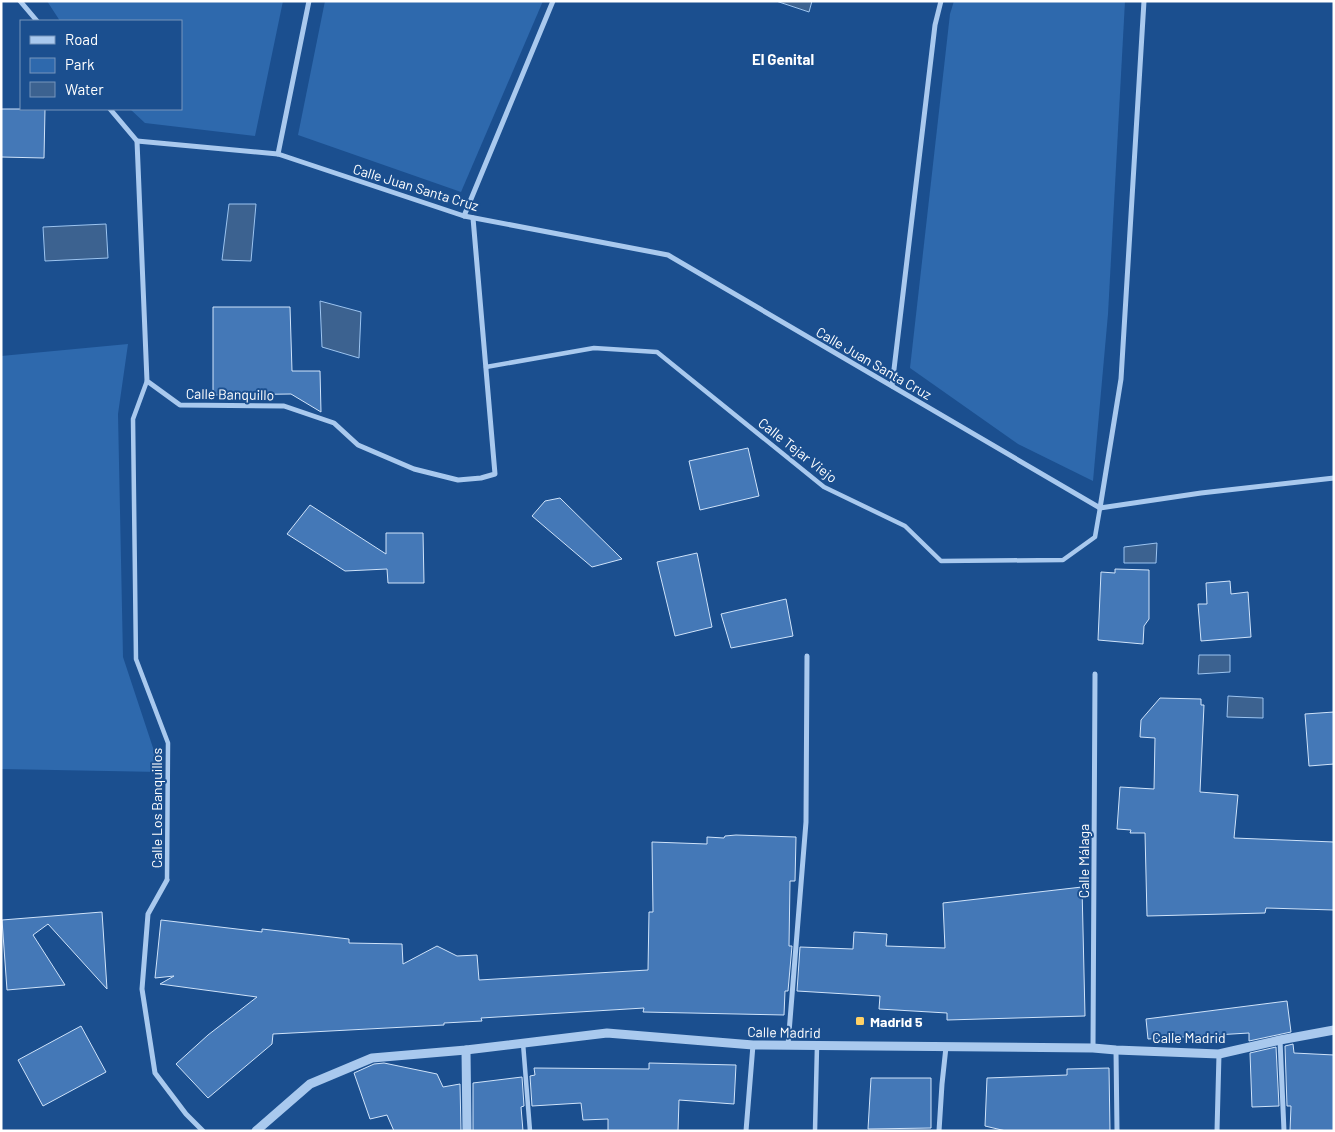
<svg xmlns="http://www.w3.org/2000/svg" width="1335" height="1132" font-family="Barlow,sans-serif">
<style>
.green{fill:#2e69ad}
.water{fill:#3c6290;stroke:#9cc4f0}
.building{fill:#4478b7;stroke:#cfe3fa}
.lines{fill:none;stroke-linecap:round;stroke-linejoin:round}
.pedestrian{stroke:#a9c9ee;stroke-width:4.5}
.minor{stroke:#a9c9ee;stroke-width:5}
.tertiary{stroke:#a9c9ee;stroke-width:9}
.poi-dot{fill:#ffd166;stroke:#1b4f8f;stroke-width:2}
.labels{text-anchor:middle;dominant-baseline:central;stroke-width:4;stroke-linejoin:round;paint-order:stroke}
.street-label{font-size:14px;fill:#fff;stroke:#1b4f8f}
.poi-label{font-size:14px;font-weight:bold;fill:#fff;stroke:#1b4f8f;text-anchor:start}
.neighbourhood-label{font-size:15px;font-weight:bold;fill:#fff;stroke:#1b4f8f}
</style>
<rect width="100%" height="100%" fill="#1b4f8f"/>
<g class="green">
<path d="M 47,1 L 283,1 L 255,136 L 145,123 L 130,109 L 181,109 L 181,21 L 60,21 Z"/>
<path d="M 325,1 L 543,1 L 461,192 L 298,135 Z"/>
<path d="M 954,1 L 1125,1 L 1108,314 L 1093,481 L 1018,444 L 910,368 L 950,14 Z"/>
<path d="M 128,344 L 118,414 L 123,657 L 161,772 L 1,769 L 1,356 Z"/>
</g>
<g class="water">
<path d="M 776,1 L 812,1 L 809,12 Z"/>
<path d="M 229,204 L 256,204 L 251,261 L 222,260 Z"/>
<path d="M 106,224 L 108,258 L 45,261 L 43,227 Z"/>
<path d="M 320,301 L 361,312 L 359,358 L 322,347 Z"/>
<path d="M 1157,543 L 1156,563 L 1124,563 L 1124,547 Z"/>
<path d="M 1199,655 L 1230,655 L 1230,672 L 1198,674 Z"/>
<path d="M 1228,696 L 1263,698 L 1263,718 L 1227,717 Z"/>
</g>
<g class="building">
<path d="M 1,109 L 45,109 L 44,158 L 1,157 Z"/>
<path d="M 213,307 L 290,307 L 292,371 L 320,371 L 321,412 L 291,394 L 213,395 Z"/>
<path d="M 748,448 L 759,496 L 700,510 L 689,461 Z"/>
<path d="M 560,498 L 622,559 L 592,567 L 532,516 L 545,501 Z"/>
<path d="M 310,505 L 386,554 L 386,533 L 423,533 L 424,583 L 388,583 L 387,569 L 345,571 L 287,534 Z"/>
<path d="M 697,553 L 712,627 L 675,636 L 657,562 Z"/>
<path d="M 1115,569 L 1149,570 L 1149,619 L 1144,626 L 1143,644 L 1098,640 L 1101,572 L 1115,573 Z"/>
<path d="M 1230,581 L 1231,594 L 1248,592 L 1251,637 L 1201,641 L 1198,604 L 1207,604 L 1206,583 Z"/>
<path d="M 786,599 L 793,636 L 731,648 L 721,614 Z"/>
<path d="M 1160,698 L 1201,699 L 1201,705 L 1204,705 L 1200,792 L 1238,795 L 1234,838 L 1334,842 L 1334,910 L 1266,908 L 1265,913 L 1147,916 L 1145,833 L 1130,833 L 1131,830 L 1117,829 L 1120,787 L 1154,789 L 1155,738 L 1140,737 L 1141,720 Z"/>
<path d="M 1334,712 L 1334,764 L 1309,766 L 1305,714 Z"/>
<path d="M 736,835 L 796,837 L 795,881 L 790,881 L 789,946 L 792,946 L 788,991 L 785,991 L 784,1015 L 643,1012 L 644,1008 L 481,1018 L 482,1021 L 444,1023 L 444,1025 L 273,1034 L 272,1044 L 208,1098 L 176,1064 L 208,1035 L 257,997 L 160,984 L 174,976 L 155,978 L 161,920 L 262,932 L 262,929 L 349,939 L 349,943 L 402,944 L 403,964 L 437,946 L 457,956 L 477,955 L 479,980 L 648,970 L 649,912 L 653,912 L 652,842 L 707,844 L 707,837 L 724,838 L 725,836 Z"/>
<path d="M 1082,887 L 1085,1016 L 947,1020 L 947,1013 L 879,1009 L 880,996 L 797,991 L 800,947 L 853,949 L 854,932 L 887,934 L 886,946 L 945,948 L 943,903 Z"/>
<path d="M 102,912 L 107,989 L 48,924 L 33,935 L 65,985 L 7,990 L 2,920 Z"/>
<path d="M 1287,1001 L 1291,1032 L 1249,1041 L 1249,1033 L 1148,1039 L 1146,1019 Z"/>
<path d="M 81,1026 L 106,1072 L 43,1106 L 18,1060 Z"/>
<path d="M 1293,1044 L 1294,1053 L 1334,1055 L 1334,1131 L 1290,1131 L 1291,1106 L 1287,1106 L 1285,1046 Z"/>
<path d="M 1276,1047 L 1279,1106 L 1252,1107 L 1250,1053 Z"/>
<path d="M 384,1063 L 437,1074 L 443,1087 L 460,1084 L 461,1131 L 394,1131 L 387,1115 L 370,1119 L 354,1073 L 374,1064 Z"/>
<path d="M 649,1063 L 736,1065 L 734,1104 L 679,1100 L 678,1131 L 608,1131 L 608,1119 L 583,1120 L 581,1103 L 532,1106 L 530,1076 L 535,1075 L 534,1068 L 649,1069 Z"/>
<path d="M 1109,1068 L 1110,1131 L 1006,1131 L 985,1126 L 987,1078 L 1067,1075 L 1067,1069 Z"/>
<path d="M 522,1077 L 524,1106 L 521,1107 L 523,1131 L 473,1131 L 473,1083 Z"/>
<path d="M 871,1078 L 931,1078 L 931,1128 L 868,1129 Z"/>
</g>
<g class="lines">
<g class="pedestrian">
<path d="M 486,367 L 594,348 L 657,352 L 824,487 L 905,526 L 941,561 L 1063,560 L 1095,537 L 1100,508"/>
<path d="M 147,381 L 133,419 L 136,659 L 168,743 L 167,880"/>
<path d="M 523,1043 L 530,1131"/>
<path d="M 815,1131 L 817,1046"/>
</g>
<g class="minor">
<path d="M 20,1 L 37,21"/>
<path d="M 110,109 L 137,141 L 147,381 L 180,405 L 284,406 L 334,423 L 358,445 L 414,469 L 458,480 L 481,478 L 495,474 L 473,218"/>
<path d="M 137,141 L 278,154 L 464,216 L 668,255 L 1100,508"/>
<path d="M 278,154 L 309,1"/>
<path d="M 464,216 L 553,1"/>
<path d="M 892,386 L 935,25 L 941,1"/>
<path d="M 1100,508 L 1121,379 L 1144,1"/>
<path d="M 1100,508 L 1201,493 L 1334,478"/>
<path d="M 167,880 L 148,914 L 142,989 L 155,1073 L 186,1114 L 203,1131"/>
<path d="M 1280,1040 L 1284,1131"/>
<path d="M 788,1045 L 806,822 L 807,656"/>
<path d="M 1093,1048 L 1095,674"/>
<path d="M 1116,1050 L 1117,1131"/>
<path d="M 746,1131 L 753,1045"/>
<path d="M 939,1131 L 942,1084 L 946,1047"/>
<path d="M 1217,1131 L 1219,1054"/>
</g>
<g class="tertiary">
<path d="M 466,1050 L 467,1131"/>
<path d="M 256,1131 L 310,1084 L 372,1058 L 466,1050 L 607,1033 L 753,1045 L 1093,1048 L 1116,1050 L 1219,1054 L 1280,1040 L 1334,1030"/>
</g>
</g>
<rect class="poi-dot" x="855" y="1016" width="10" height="10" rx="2.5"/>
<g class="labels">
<g class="street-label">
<text transform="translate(416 187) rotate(17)">Calle Juan Santa Cruz</text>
<text transform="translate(874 363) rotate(30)">Calle Juan Santa Cruz</text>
<text transform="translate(230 394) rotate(1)">Calle Banquillo</text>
<text transform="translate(798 450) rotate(38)">Calle Tejar Viejo</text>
<text transform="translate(156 808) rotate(-90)">Calle Los Banquillos</text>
<text transform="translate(1083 861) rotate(-90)">Calle Málaga</text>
<text transform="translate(784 1032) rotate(1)">Calle Madrid</text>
<text x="1189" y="1037">Calle Madrid</text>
</g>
<g class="poi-label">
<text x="870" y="1021">Madrid 5</text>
</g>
<g class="neighbourhood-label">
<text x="783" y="59">El Genital</text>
</g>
</g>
<rect width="1335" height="1132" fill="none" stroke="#ffffff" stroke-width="5"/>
<rect x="20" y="20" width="162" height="90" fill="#1b4f8f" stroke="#7695bc"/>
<rect x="30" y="36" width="25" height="8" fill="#a9c9ee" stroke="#7695bc"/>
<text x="65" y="45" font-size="15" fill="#ffffff">Road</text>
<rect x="30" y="58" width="25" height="15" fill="#2e69ad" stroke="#7695bc"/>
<text x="65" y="70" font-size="15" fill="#ffffff">Park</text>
<rect x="30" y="82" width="25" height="15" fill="#3c6290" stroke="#7695bc"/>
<text x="65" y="95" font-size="15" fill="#ffffff">Water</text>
</svg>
